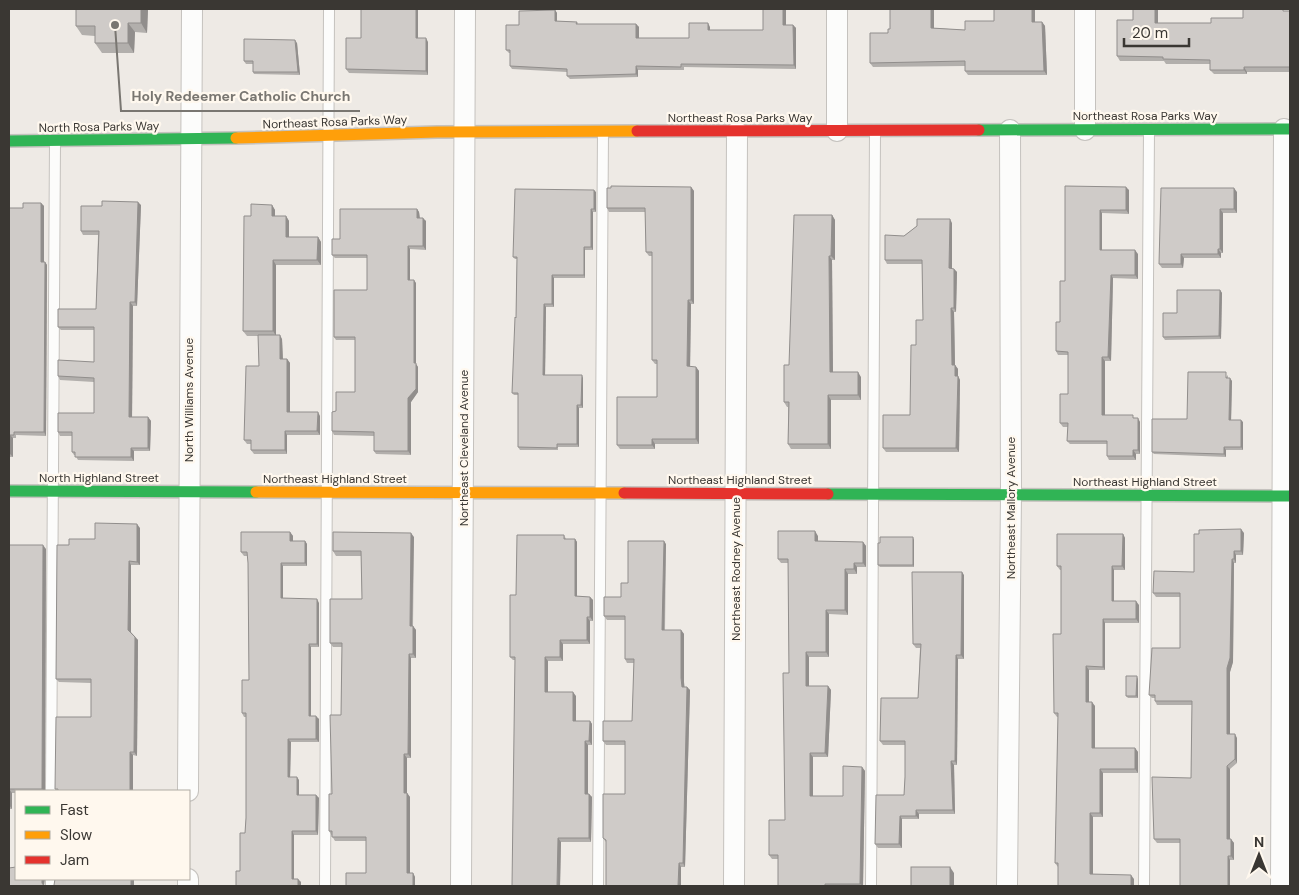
<svg xmlns="http://www.w3.org/2000/svg" width="1299" height="895" font-family="'DM Sans',sans-serif">
<style>
.lines{fill:none;stroke-linecap:round;stroke-linejoin:round}
.lane-casing{stroke:#c5c2be;stroke-width:12}
.street-casing{stroke:#c5c2be;stroke-width:22}
.fast-casing{stroke:#c5c2be;stroke-width:14}
.slow-casing{stroke:#c5c2be;stroke-width:14}
.jam-casing{stroke:#c5c2be;stroke-width:14}
.lane{stroke:#fcfcfb;stroke-width:10}
.street{stroke:#fcfcfb;stroke-width:20}
.fast{stroke:#30b455;stroke-width:11}
.slow{stroke:#ff9f0a;stroke-width:11}
.jam{stroke:#e5322d;stroke-width:11}
.wall{fill:#b2afac}
.shaded-wall{fill:#918e8c}
.building{fill:#cfcbc8;stroke:#918e8c}
.labels{text-anchor:middle;dominant-baseline:central;stroke-width:4.5;stroke-linejoin:round;paint-order:stroke}
.street-label{font-size:12px;fill:#3a3733;stroke:#fff8ee}
.leader{fill:none;stroke:#797671;stroke-width:2}
.callout-dot{fill:#797671;stroke:#fff8ee;stroke-width:2}
.callout-label{font-size:14px;text-anchor:middle;font-weight:bold;fill:#797671;stroke:#fff8ee;stroke-width:4.5;stroke-linejoin:round;paint-order:stroke}
</style>
<rect width="100%" height="100%" fill="#eeeae5"/>
<g class="lines">
<defs>
<g id="lane">
<path d="M 51,791 L 55,142"/>
<path d="M 51,886 L 51,879"/>
<path d="M 325,886 L 329,9"/>
<path d="M 598,886 L 603,132"/>
<path d="M 871,886 L 875,132"/>
<path d="M 1144,886 L 1149,130"/>
</g>
<g id="street">
<path d="M 1085,130 L 1085,9"/>
<path d="M 837,131 L 837,9"/>
<path d="M 188,791 L 192,9"/>
<path d="M 188,886 L 188,879"/>
<path d="M 461,886 L 465,9"/>
<path d="M 734,886 L 737,132"/>
<path d="M 1007,886 L 1011,495 L 1010,130"/>
<path d="M 1281,886 L 1284,129"/>
</g>
<g id="fast">
<path d="M 979,130 L 1290,129"/>
<path d="M 9,141 L 236,138"/>
<path d="M 9,491 L 256,492"/>
<path d="M 828,494 L 1290,496"/>
</g>
<g id="slow">
<path d="M 236,138 L 437,132 L 637,131"/>
<path d="M 256,492 L 624,493"/>
</g>
<g id="jam">
<path d="M 637,131 L 979,130"/>
<path d="M 624,493 L 828,494"/>
</g>
</defs>
<use href="#lane" class="lane-casing"/>
<use href="#street" class="street-casing"/>
<use href="#fast" class="fast-casing"/>
<use href="#slow" class="slow-casing"/>
<use href="#jam" class="jam-casing"/>
<use href="#lane" class="lane"/>
<use href="#street" class="street"/>
<use href="#fast" class="fast"/>
<use href="#slow" class="slow"/>
<use href="#jam" class="jam"/>
</g>
<g class="wall">
<path d="M 148,9 L 147,33 L 135,32 L 134,53 L 102,53 L 95,43 L 95,36 L 82,35 L 76,26 Z"/>
<rect x="285" y="9" width="18" height="1"/>
<path d="M 361,9 L 418,9 L 418,38 L 428,42 L 428,75 L 349,73 L 346,69 L 361,38 Z"/>
<path d="M 786,9 L 786,25 L 793,25 L 796,28 L 796,69 L 684,67 L 684,70 L 638,70 L 638,77 L 570,79 L 567,76 L 567,72 L 512,69 L 510,66 L 510,53 L 509,53 L 506,50 L 519,25 L 555,10 L 557,13 L 557,21 L 577,22 L 578,24 L 636,24 L 639,27 L 639,38 L 689,38 L 710,27 L 710,30 L 763,30 Z"/>
<path d="M 934,9 L 934,28 L 965,30 L 1035,9 L 1035,22 L 1042,22 L 1045,26 L 1047,75 L 968,75 L 965,71 L 965,66 L 873,67 L 870,63 L 890,29 Z"/>
<path d="M 1158,9 L 1158,23 L 1211,23 L 1290,11 L 1290,72 L 1247,72 L 1247,74 L 1214,74 L 1210,70 L 1210,64 L 1166,64 L 1164,61 L 1120,61 L 1117,56 L 1133,20 Z"/>
<path d="M 297,43 L 300,75 L 254,74 L 253,72 L 253,64 L 246,64 L 244,61 Z"/>
<path d="M 1065,186 L 1129,190 L 1129,214 L 1102,213 L 1102,250 L 1138,254 L 1138,279 L 1113,278 L 1111,361 L 1105,361 L 1105,415 L 1136,418 L 1140,422 L 1140,454 L 1136,454 L 1136,460 L 1109,460 L 1107,456 L 1107,444 L 1070,444 L 1067,441 L 1068,427 L 1063,427 L 1060,423 L 1068,394 L 1068,355 L 1058,355 L 1056,351 L 1065,281 Z"/>
<path d="M 691,187 L 694,191 L 694,304 L 691,304 L 690,367 L 696,367 L 699,371 L 699,444 L 655,444 L 655,449 L 620,449 L 617,445 L 657,397 L 657,364 L 655,364 L 652,360 L 652,256 L 649,256 L 646,252 L 645,212 L 609,212 L 607,208 Z"/>
<path d="M 596,192 L 596,212 L 593,212 L 593,250 L 585,250 L 585,278 L 554,278 L 554,307 L 546,307 L 545,375 L 583,378 L 583,408 L 579,408 L 579,447 L 558,447 L 558,450 L 520,450 L 518,447 L 518,395 L 514,395 L 512,393 L 516,318 L 517,259 L 515,259 L 513,257 Z"/>
<path d="M 1237,192 L 1237,213 L 1223,213 L 1223,253 L 1221,253 L 1221,258 L 1184,258 L 1183,268 L 1162,268 L 1159,264 Z"/>
<path d="M 41,203 L 44,206 L 44,262 L 45,262 L 47,265 L 46,436 L 16,435 L 16,438 L 13,438 L 13,457 L 9,457 L 9,208 L 23,208 Z"/>
<path d="M 141,205 L 137,306 L 133,306 L 132,417 L 148,417 L 151,421 L 150,451 L 134,451 L 134,461 L 78,460 L 75,455 L 74,455 L 72,452 L 72,436 L 60,436 L 58,432 L 94,413 L 94,382 L 60,380 L 58,376 L 94,362 L 94,330 L 61,330 L 58,327 L 96,309 L 98,235 L 83,235 L 81,231 Z"/>
<path d="M 272,205 L 275,210 L 275,216 L 286,216 L 289,221 L 289,237 L 318,237 L 321,242 L 321,265 L 276,265 L 276,335 L 282,339 L 283,359 L 287,359 L 290,363 L 290,412 L 320,416 L 320,435 L 287,435 L 287,454 L 254,454 L 251,450 L 251,444 L 247,444 L 244,440 L 259,366 L 258,336 L 247,336 L 243,331 L 251,216 Z"/>
<path d="M 417,209 L 419,212 L 420,218 L 426,221 L 426,250 L 410,249 L 410,280 L 416,283 L 416,364 L 418,367 L 418,392 L 411,402 L 411,455 L 376,454 L 374,451 L 374,436 L 334,435 L 332,431 L 336,411 L 355,392 L 355,340 L 336,340 L 334,337 L 367,290 L 367,258 L 335,258 L 332,255 L 340,239 Z"/>
<path d="M 832,215 L 835,220 L 835,260 L 832,260 L 833,372 L 861,377 L 861,400 L 831,400 L 831,449 L 791,449 L 788,444 L 788,407 L 787,407 L 784,402 L 789,365 Z"/>
<path d="M 952,223 L 952,269 L 954,269 L 957,272 L 956,312 L 954,312 L 955,365 L 958,369 L 958,376 L 960,380 L 959,452 L 886,452 L 883,448 L 910,415 L 916,345 L 923,320 L 922,264 L 887,264 L 885,260 L 904,236 L 917,226 Z"/>
<path d="M 1220,290 L 1222,293 L 1221,339 L 1165,340 L 1163,337 L 1177,313 Z"/>
<path d="M 1228,375 L 1228,378 L 1232,381 L 1231,420 L 1243,422 L 1243,450 L 1226,450 L 1226,457 L 1154,454 L 1152,452 L 1187,419 Z"/>
<path d="M 140,528 L 140,565 L 131,565 L 131,632 L 138,640 L 137,756 L 133,755 L 133,791 L 56,791 L 55,789 L 91,717 L 91,683 L 59,682 L 56,679 L 69,545 L 95,539 Z"/>
<path d="M 290,532 L 293,536 L 293,541 L 305,541 L 307,544 L 307,566 L 283,566 L 283,598 L 319,603 L 319,647 L 311,647 L 311,716 L 319,719 L 319,742 L 291,742 L 290,777 L 299,780 L 299,795 L 316,795 L 319,798 L 318,835 L 294,835 L 294,879 L 301,882 L 301,886 L 240,871 L 245,833 L 246,818 L 246,717 L 244,717 L 242,713 L 249,680 L 248,563 L 248,556 L 244,556 L 241,552 Z"/>
<path d="M 1244,533 L 1243,555 L 1236,555 L 1236,563 L 1234,563 L 1233,662 L 1230,672 L 1230,734 L 1237,738 L 1237,763 L 1230,769 L 1230,839 L 1234,843 L 1234,860 L 1230,860 L 1230,886 L 1180,843 L 1157,843 L 1154,839 L 1191,778 L 1192,705 L 1157,705 L 1155,701 L 1155,698 L 1152,698 L 1149,695 L 1180,648 L 1180,597 L 1156,597 L 1153,593 L 1194,572 Z"/>
<path d="M 1123,534 L 1125,538 L 1125,570 L 1114,570 L 1114,601 L 1139,605 L 1139,623 L 1105,623 L 1105,670 L 1089,670 L 1089,702 L 1095,706 L 1095,748 L 1135,748 L 1138,752 L 1138,773 L 1103,773 L 1103,817 L 1093,817 L 1093,874 L 1134,879 L 1134,886 L 1058,867 L 1055,863 L 1058,717 L 1057,717 L 1054,713 L 1061,634 L 1061,570 L 1060,570 L 1057,566 Z"/>
<path d="M 564,535 L 566,539 L 575,539 L 577,542 L 577,596 L 590,597 L 593,600 L 593,621 L 590,621 L 590,644 L 563,644 L 563,661 L 548,661 L 548,692 L 576,696 L 576,721 L 590,721 L 592,724 L 592,745 L 588,745 L 588,794 L 589,794 L 592,797 L 591,842 L 561,842 L 560,886 L 515,660 L 513,660 L 510,657 L 516,595 Z"/>
<path d="M 818,536 L 818,541 L 863,542 L 866,546 L 866,567 L 857,567 L 857,574 L 848,574 L 848,615 L 829,614 L 829,657 L 809,657 L 809,686 L 828,686 L 831,690 L 828,757 L 813,757 L 813,796 L 843,796 L 862,767 L 865,771 L 863,886 L 778,886 L 778,859 L 772,859 L 769,855 L 785,820 L 789,673 L 788,563 L 781,563 L 778,559 Z"/>
<path d="M 414,537 L 413,626 L 416,630 L 416,658 L 411,658 L 411,758 L 407,758 L 407,793 L 410,797 L 410,873 L 413,873 L 415,877 L 415,886 L 366,873 L 366,841 L 335,841 L 329,831 L 332,794 L 341,715 L 342,647 L 333,647 L 330,643 L 362,599 L 361,556 L 336,556 L 333,551 Z"/>
<path d="M 914,540 L 914,567 L 880,567 L 878,565 L 880,543 Z"/>
<path d="M 666,544 L 665,630 L 681,630 L 684,634 L 684,687 L 687,687 L 690,690 L 685,867 L 681,867 L 681,886 L 606,886 L 606,842 L 603,838 L 625,794 L 625,745 L 606,745 L 603,741 L 632,721 L 634,663 L 627,663 L 625,659 L 625,620 L 607,620 L 604,616 L 621,597 L 628,583 Z"/>
<path d="M 9,545 L 46,549 L 45,791 L 16,791 L 16,793 L 12,793 L 12,809 L 9,809 Z"/>
<path d="M 964,575 L 964,659 L 958,659 L 957,765 L 954,765 L 955,814 L 919,814 L 919,819 L 902,819 L 902,848 L 878,848 L 875,844 L 904,795 L 905,777 L 905,745 L 883,745 L 880,741 L 918,698 L 920,648 L 916,648 L 913,644 Z"/>
<path d="M 1138,679 L 1138,698 L 1128,698 L 1126,696 Z"/>
</g>
<g class="shaded-wall">
<path d="M 141,9 L 148,9 L 147,33 L 141,23 Z"/>
<path d="M 416,9 L 418,9 L 418,42 L 416,38 Z"/>
<path d="M 783,9 L 786,9 L 786,28 L 783,25 Z"/>
<path d="M 931,9 L 934,9 L 934,32 L 931,28 Z"/>
<path d="M 1032,9 L 1035,9 L 1035,26 L 1032,22 Z"/>
<path d="M 1155,9 L 1158,9 L 1158,28 L 1155,23 Z"/>
<path d="M 555,10 L 557,13 L 557,25 L 555,21 Z"/>
<path d="M 1042,22 L 1045,26 L 1047,75 L 1044,71 Z"/>
<path d="M 128,23 L 135,32 L 134,53 L 128,43 Z"/>
<path d="M 708,23 L 710,27 L 710,34 L 708,30 Z"/>
<path d="M 636,24 L 639,27 L 639,41 L 636,38 Z"/>
<path d="M 793,25 L 796,28 L 796,69 L 794,65 Z"/>
<path d="M 426,38 L 428,42 L 428,75 L 426,71 Z"/>
<path d="M 295,40 L 297,43 L 300,75 L 298,72 Z"/>
<path d="M 636,66 L 638,70 L 638,77 L 636,74 Z"/>
<path d="M 1244,67 L 1247,72 L 1247,74 L 1244,70 Z"/>
<path d="M 691,187 L 694,191 L 694,304 L 691,300 Z"/>
<path d="M 1126,187 L 1129,190 L 1129,214 L 1126,210 Z"/>
<path d="M 1234,188 L 1237,192 L 1237,213 L 1234,209 Z"/>
<path d="M 594,190 L 596,192 L 596,212 L 594,209 Z"/>
<path d="M 138,202 L 141,205 L 137,306 L 135,302 Z"/>
<path d="M 41,203 L 44,206 L 44,265 L 41,262 Z"/>
<path d="M 272,205 L 275,210 L 275,221 L 272,216 Z"/>
<path d="M 417,209 L 419,212 L 420,221 L 417,218 Z"/>
<path d="M 591,209 L 593,212 L 593,250 L 591,247 Z"/>
<path d="M 1220,209 L 1223,213 L 1223,253 L 1220,249 Z"/>
<path d="M 1100,210 L 1102,213 L 1102,254 L 1100,250 Z"/>
<path d="M 832,215 L 835,220 L 835,260 L 831,256 Z"/>
<path d="M 286,216 L 289,221 L 289,242 L 286,237 Z"/>
<path d="M 423,218 L 426,221 L 426,250 L 423,246 Z"/>
<path d="M 950,219 L 952,223 L 952,272 L 949,268 Z"/>
<path d="M 318,237 L 321,242 L 321,265 L 317,260 Z"/>
<path d="M 408,246 L 410,249 L 410,283 L 408,280 Z"/>
<path d="M 584,247 L 585,250 L 585,278 L 584,275 Z"/>
<path d="M 1218,249 L 1221,253 L 1221,258 L 1218,254 Z"/>
<path d="M 1135,250 L 1138,254 L 1138,279 L 1135,275 Z"/>
<path d="M 1181,254 L 1184,258 L 1183,268 L 1181,264 Z"/>
<path d="M 829,256 L 832,260 L 833,377 L 830,372 Z"/>
<path d="M 273,260 L 276,265 L 276,336 L 273,331 Z"/>
<path d="M 45,262 L 47,265 L 46,436 L 44,432 Z"/>
<path d="M 954,269 L 957,272 L 956,312 L 954,308 Z"/>
<path d="M 552,275 L 554,278 L 554,307 L 552,304 Z"/>
<path d="M 1111,275 L 1113,278 L 1111,361 L 1108,357 Z"/>
<path d="M 414,280 L 416,283 L 416,364 L 418,367 L 418,392 L 411,402 L 411,455 L 408,451 L 408,398 L 414,363 Z"/>
<path d="M 1220,290 L 1222,293 L 1221,339 L 1219,336 Z"/>
<path d="M 688,300 L 691,304 L 690,371 L 687,366 Z"/>
<path d="M 130,302 L 133,306 L 132,421 L 129,417 Z"/>
<path d="M 544,304 L 546,307 L 545,378 L 543,375 Z"/>
<path d="M 951,308 L 954,312 L 955,365 L 958,369 L 958,380 L 955,376 L 952,365 Z"/>
<path d="M 280,335 L 282,339 L 283,363 L 280,359 Z"/>
<path d="M 1102,357 L 1105,361 L 1105,418 L 1102,415 Z"/>
<path d="M 287,359 L 290,363 L 290,416 L 287,412 Z"/>
<path d="M 696,367 L 699,371 L 699,444 L 696,439 Z"/>
<path d="M 858,372 L 861,377 L 861,400 L 858,395 Z"/>
<path d="M 582,375 L 583,378 L 583,408 L 581,405 Z"/>
<path d="M 958,376 L 960,380 L 959,452 L 956,448 Z"/>
<path d="M 1230,378 L 1232,381 L 1231,422 L 1229,420 Z"/>
<path d="M 828,395 L 831,400 L 831,449 L 828,444 Z"/>
<path d="M 577,405 L 579,408 L 579,447 L 577,444 Z"/>
<path d="M 318,412 L 320,416 L 320,435 L 317,431 Z"/>
<path d="M 148,417 L 151,421 L 150,451 L 148,448 Z"/>
<path d="M 1138,418 L 1140,422 L 1140,454 L 1138,450 Z"/>
<path d="M 1241,420 L 1243,422 L 1243,450 L 1241,447 Z"/>
<path d="M 285,431 L 287,435 L 287,454 L 285,450 Z"/>
<path d="M 10,435 L 13,438 L 13,457 L 10,454 Z"/>
<path d="M 652,439 L 655,444 L 655,449 L 652,445 Z"/>
<path d="M 1224,447 L 1226,450 L 1226,457 L 1224,454 Z"/>
<path d="M 131,448 L 134,451 L 134,461 L 131,457 Z"/>
<path d="M 1133,450 L 1136,454 L 1136,460 L 1133,456 Z"/>
<path d="M 137,524 L 140,528 L 140,565 L 137,562 Z"/>
<path d="M 1241,529 L 1244,533 L 1243,555 L 1241,551 Z"/>
<path d="M 815,531 L 818,536 L 818,545 L 815,541 Z"/>
<path d="M 290,532 L 293,536 L 293,544 L 290,541 Z"/>
<path d="M 411,533 L 414,537 L 412,630 L 410,626 Z"/>
<path d="M 1123,534 L 1125,538 L 1125,570 L 1122,566 Z"/>
<path d="M 913,537 L 914,540 L 914,567 L 913,565 Z"/>
<path d="M 575,539 L 577,542 L 577,600 L 575,596 Z"/>
<path d="M 305,541 L 307,544 L 307,566 L 305,563 Z"/>
<path d="M 664,541 L 666,544 L 664,634 L 662,630 Z"/>
<path d="M 863,542 L 866,546 L 866,567 L 863,563 Z"/>
<path d="M 43,545 L 46,549 L 45,791 L 43,791 L 42,789 Z"/>
<path d="M 1234,551 L 1236,555 L 1236,563 L 1234,559 Z"/>
<path d="M 1232,559 L 1234,563 L 1233,662 L 1230,672 L 1230,738 L 1227,734 L 1227,668 Z"/>
<path d="M 129,561 L 131,565 L 131,634 L 128,630 Z"/>
<path d="M 281,563 L 283,566 L 283,601 L 281,598 Z"/>
<path d="M 854,563 L 857,567 L 857,574 L 854,569 Z"/>
<path d="M 1112,566 L 1114,570 L 1114,605 L 1112,601 Z"/>
<path d="M 845,569 L 848,574 L 848,615 L 845,610 Z"/>
<path d="M 962,572 L 964,575 L 964,659 L 961,655 Z"/>
<path d="M 590,597 L 593,600 L 593,621 L 590,617 Z"/>
<path d="M 317,599 L 319,603 L 319,647 L 317,644 Z"/>
<path d="M 1136,601 L 1139,605 L 1139,623 L 1136,619 Z"/>
<path d="M 826,610 L 829,614 L 829,657 L 826,652 Z"/>
<path d="M 587,617 L 590,621 L 590,644 L 587,640 Z"/>
<path d="M 1103,619 L 1105,623 L 1105,670 L 1103,667 Z"/>
<path d="M 413,626 L 416,630 L 416,658 L 413,654 Z"/>
<path d="M 681,630 L 684,634 L 684,682 L 685,691 L 682,687 L 681,678 Z"/>
<path d="M 135,637 L 138,640 L 137,756 L 134,752 Z"/>
<path d="M 560,640 L 563,644 L 563,661 L 560,657 Z"/>
<path d="M 309,644 L 311,647 L 311,719 L 309,716 Z"/>
<path d="M 806,652 L 809,657 L 809,690 L 806,686 Z"/>
<path d="M 409,654 L 411,658 L 411,758 L 408,754 Z"/>
<path d="M 956,655 L 958,659 L 957,765 L 955,761 Z"/>
<path d="M 545,657 L 548,661 L 548,696 L 545,692 Z"/>
<path d="M 1086,666 L 1089,670 L 1089,706 L 1086,702 Z"/>
<path d="M 1137,676 L 1138,679 L 1138,698 L 1136,696 Z"/>
<path d="M 828,686 L 831,690 L 828,757 L 825,753 Z"/>
<path d="M 687,687 L 690,690 L 685,867 L 683,863 Z"/>
<path d="M 573,692 L 576,696 L 576,724 L 573,721 Z"/>
<path d="M 1092,702 L 1095,706 L 1095,752 L 1092,748 Z"/>
<path d="M 316,716 L 319,719 L 319,742 L 316,739 Z"/>
<path d="M 590,721 L 592,724 L 592,745 L 589,741 Z"/>
<path d="M 1235,734 L 1237,738 L 1237,763 L 1235,759 Z"/>
<path d="M 288,739 L 291,742 L 290,780 L 288,777 Z"/>
<path d="M 585,741 L 588,745 L 588,797 L 585,794 Z"/>
<path d="M 1135,748 L 1138,752 L 1138,773 L 1135,769 Z"/>
<path d="M 130,752 L 133,755 L 133,791 L 130,791 Z"/>
<path d="M 810,753 L 813,757 L 813,800 L 810,796 Z"/>
<path d="M 404,754 L 407,758 L 407,797 L 404,793 Z"/>
<path d="M 951,761 L 954,765 L 955,814 L 953,810 Z"/>
<path d="M 1227,766 L 1230,769 L 1230,843 L 1227,839 Z"/>
<path d="M 862,767 L 865,771 L 863,886 L 862,886 L 860,884 Z"/>
<path d="M 1100,769 L 1103,773 L 1103,817 L 1100,813 Z"/>
<path d="M 297,777 L 299,780 L 299,798 L 297,795 Z"/>
<path d="M 9,789 L 12,793 L 12,809 L 9,805 Z"/>
<path d="M 407,793 L 410,797 L 410,877 L 407,873 Z"/>
<path d="M 589,794 L 592,797 L 591,842 L 589,838 Z"/>
<path d="M 316,795 L 319,798 L 318,835 L 316,831 Z"/>
<path d="M 916,810 L 919,814 L 919,819 L 916,816 Z"/>
<path d="M 1090,813 L 1093,817 L 1093,877 L 1090,874 Z"/>
<path d="M 900,816 L 902,819 L 902,848 L 899,844 Z"/>
<path d="M 292,831 L 294,835 L 294,882 L 292,879 Z"/>
<path d="M 558,838 L 561,842 L 560,886 L 557,886 Z"/>
<path d="M 1231,839 L 1234,843 L 1234,860 L 1231,856 Z"/>
<path d="M 1228,856 L 1230,860 L 1230,886 L 1228,886 Z"/>
<path d="M 679,863 L 681,867 L 681,886 L 678,886 Z"/>
<path d="M 950,867 L 954,873 L 954,886 L 950,886 Z"/>
<path d="M 413,873 L 415,877 L 415,886 L 413,886 Z"/>
<path d="M 1131,875 L 1134,879 L 1134,886 L 1131,886 Z"/>
<path d="M 42,879 L 45,879 L 44,886 L 42,883 Z"/>
<rect x="131" y="879" width="3" height="7"/>
<path d="M 298,879 L 301,882 L 301,886 L 298,886 Z"/>
</g>
<g class="building">
<path d="M 76,9 L 141,9 L 141,23 L 128,23 L 128,43 L 95,43 L 95,26 L 76,26 Z"/>
<path d="M 361,9 L 416,9 L 416,38 L 426,38 L 426,71 L 346,69 L 346,38 L 361,38 Z"/>
<path d="M 763,9 L 783,9 L 783,25 L 793,25 L 794,65 L 681,64 L 681,67 L 636,66 L 636,74 L 567,76 L 567,69 L 510,66 L 510,50 L 506,50 L 506,25 L 519,25 L 519,11 L 555,10 L 555,21 L 577,22 L 576,24 L 636,24 L 636,38 L 689,38 L 689,23 L 708,23 L 708,30 L 763,30 Z"/>
<path d="M 890,9 L 931,9 L 931,28 L 965,30 L 965,21 L 994,21 L 994,9 L 1032,9 L 1032,22 L 1042,22 L 1044,71 L 965,71 L 965,61 L 870,63 L 870,33 L 888,33 L 888,29 L 890,29 Z"/>
<path d="M 1133,9 L 1155,9 L 1155,23 L 1211,23 L 1211,18 L 1243,18 L 1243,9 L 1283,9 L 1283,11 L 1290,11 L 1290,67 L 1244,67 L 1244,70 L 1210,70 L 1210,60 L 1163,59 L 1163,57 L 1117,56 L 1117,20 L 1133,20 Z"/>
<path d="M 244,39 L 295,40 L 298,72 L 253,72 L 253,61 L 244,61 Z"/>
<path d="M 611,186 L 691,187 L 691,300 L 688,300 L 687,366 L 696,367 L 696,439 L 652,439 L 652,445 L 617,445 L 617,397 L 657,397 L 657,360 L 652,360 L 652,252 L 646,252 L 645,208 L 607,208 L 607,188 L 611,188 Z"/>
<path d="M 1065,186 L 1126,187 L 1126,210 L 1100,210 L 1100,250 L 1135,250 L 1135,275 L 1111,275 L 1108,357 L 1102,357 L 1102,415 L 1133,415 L 1133,418 L 1138,418 L 1138,450 L 1133,450 L 1133,456 L 1107,456 L 1107,441 L 1067,441 L 1068,423 L 1060,423 L 1060,394 L 1068,394 L 1068,352 L 1056,351 L 1056,322 L 1060,322 L 1060,281 L 1065,281 Z"/>
<path d="M 1161,188 L 1234,188 L 1234,209 L 1220,209 L 1220,249 L 1218,249 L 1218,254 L 1181,254 L 1181,264 L 1159,264 Z"/>
<path d="M 515,189 L 594,190 L 594,209 L 591,209 L 591,247 L 584,247 L 584,275 L 552,275 L 552,304 L 544,304 L 543,375 L 582,375 L 581,405 L 577,405 L 577,444 L 557,444 L 557,448 L 518,447 L 518,393 L 512,393 L 515,317 L 516,318 L 517,257 L 513,257 Z"/>
<path d="M 102,201 L 138,202 L 135,302 L 130,302 L 129,417 L 148,417 L 148,448 L 131,448 L 131,457 L 75,457 L 75,452 L 72,452 L 72,432 L 58,432 L 58,413 L 94,413 L 94,378 L 58,376 L 58,360 L 94,362 L 94,327 L 58,327 L 58,309 L 96,309 L 99,231 L 81,231 L 81,206 L 102,206 Z"/>
<path d="M 23,203 L 41,203 L 41,262 L 45,262 L 44,432 L 14,432 L 14,435 L 10,435 L 10,454 L 9,454 L 9,208 L 23,208 Z"/>
<path d="M 251,204 L 272,205 L 272,216 L 286,216 L 286,237 L 318,237 L 317,260 L 273,260 L 273,331 L 243,331 L 244,216 L 251,216 Z"/>
<path d="M 340,209 L 417,209 L 417,218 L 423,218 L 423,246 L 408,246 L 408,280 L 414,280 L 414,363 L 416,363 L 416,389 L 408,398 L 408,451 L 374,451 L 374,432 L 332,431 L 332,412 L 336,411 L 336,392 L 355,392 L 355,337 L 334,337 L 334,290 L 367,290 L 367,255 L 332,255 L 332,239 L 340,239 Z"/>
<path d="M 794,215 L 832,215 L 831,256 L 829,256 L 830,372 L 858,372 L 858,395 L 828,395 L 828,444 L 788,444 L 789,402 L 784,402 L 784,365 L 789,365 Z"/>
<path d="M 917,219 L 950,219 L 949,268 L 954,269 L 954,308 L 951,308 L 952,365 L 955,365 L 955,376 L 958,376 L 956,448 L 883,448 L 883,415 L 910,415 L 911,345 L 916,345 L 916,320 L 923,320 L 922,260 L 885,260 L 885,235 L 904,236 L 917,226 Z"/>
<path d="M 1177,290 L 1220,290 L 1219,336 L 1163,337 L 1163,313 L 1177,313 Z"/>
<path d="M 258,335 L 280,335 L 280,359 L 287,359 L 287,412 L 318,412 L 317,431 L 285,431 L 285,450 L 251,450 L 251,440 L 244,440 L 246,366 L 259,366 Z"/>
<path d="M 1188,372 L 1226,372 L 1226,378 L 1230,378 L 1229,420 L 1241,420 L 1241,447 L 1224,447 L 1224,454 L 1152,452 L 1152,419 L 1187,419 Z"/>
<path d="M 95,523 L 137,524 L 137,562 L 129,561 L 128,630 L 135,637 L 134,752 L 130,752 L 130,791 L 58,791 L 58,789 L 55,789 L 56,717 L 91,717 L 91,679 L 56,679 L 57,545 L 69,545 L 69,539 L 95,539 Z"/>
<path d="M 1241,529 L 1241,551 L 1234,551 L 1234,559 L 1232,559 L 1230,658 L 1227,668 L 1227,734 L 1235,734 L 1235,759 L 1227,766 L 1227,839 L 1231,839 L 1231,856 L 1228,856 L 1228,886 L 1180,886 L 1180,839 L 1154,839 L 1152,777 L 1191,778 L 1192,701 L 1155,701 L 1155,695 L 1149,695 L 1152,648 L 1180,648 L 1180,593 L 1153,593 L 1154,571 L 1194,572 L 1194,534 L 1199,534 L 1199,530 Z"/>
<path d="M 778,531 L 815,531 L 815,541 L 863,542 L 863,563 L 854,563 L 854,569 L 845,569 L 845,610 L 826,610 L 826,652 L 806,652 L 806,686 L 828,686 L 825,753 L 810,753 L 810,796 L 843,796 L 843,766 L 862,767 L 860,884 L 825,884 L 825,886 L 778,886 L 778,855 L 769,855 L 769,820 L 785,820 L 783,673 L 789,673 L 788,559 L 778,559 Z"/>
<path d="M 241,532 L 290,532 L 290,541 L 305,541 L 305,563 L 281,563 L 281,598 L 317,599 L 317,644 L 309,644 L 309,716 L 316,716 L 316,739 L 288,739 L 288,777 L 297,777 L 297,795 L 316,795 L 316,831 L 292,831 L 292,879 L 298,879 L 298,886 L 236,886 L 236,871 L 240,871 L 240,833 L 245,833 L 246,818 L 246,713 L 242,713 L 242,680 L 249,680 L 248,563 L 247,552 L 241,552 Z"/>
<path d="M 333,532 L 411,533 L 410,626 L 413,626 L 413,654 L 409,654 L 408,754 L 404,754 L 404,793 L 407,793 L 407,873 L 413,873 L 413,886 L 346,886 L 346,873 L 366,873 L 366,837 L 332,837 L 332,831 L 329,831 L 329,794 L 332,794 L 330,715 L 341,715 L 342,643 L 330,643 L 330,599 L 362,599 L 361,551 L 333,551 Z"/>
<path d="M 1057,534 L 1123,534 L 1122,566 L 1112,566 L 1112,601 L 1136,601 L 1136,619 L 1103,619 L 1103,667 L 1086,666 L 1086,702 L 1092,702 L 1092,748 L 1135,748 L 1135,769 L 1100,769 L 1100,813 L 1090,813 L 1090,874 L 1131,875 L 1131,886 L 1058,886 L 1058,863 L 1055,863 L 1058,713 L 1054,713 L 1053,634 L 1061,634 L 1061,566 L 1057,566 Z"/>
<path d="M 517,535 L 564,535 L 564,539 L 575,539 L 575,596 L 590,597 L 590,617 L 587,617 L 587,640 L 560,640 L 560,657 L 545,657 L 545,692 L 573,692 L 573,721 L 590,721 L 589,741 L 585,741 L 585,794 L 589,794 L 589,838 L 558,838 L 557,886 L 512,886 L 515,657 L 510,657 L 510,595 L 516,595 Z"/>
<path d="M 880,537 L 913,537 L 913,565 L 878,565 L 878,543 L 880,543 Z"/>
<path d="M 628,541 L 664,541 L 662,630 L 681,630 L 681,678 L 682,687 L 687,687 L 683,863 L 679,863 L 678,886 L 606,886 L 606,840 L 603,838 L 603,794 L 625,794 L 625,741 L 603,741 L 603,721 L 632,721 L 634,659 L 625,659 L 625,616 L 604,616 L 604,597 L 621,597 L 621,583 L 628,583 Z"/>
<path d="M 9,545 L 43,545 L 42,789 L 9,789 L 9,805 Z"/>
<path d="M 912,572 L 962,572 L 961,655 L 956,655 L 955,761 L 951,761 L 953,810 L 916,810 L 916,816 L 900,816 L 899,844 L 875,844 L 876,795 L 904,795 L 905,777 L 905,741 L 880,741 L 881,698 L 918,698 L 921,644 L 913,644 Z"/>
<path d="M 1126,676 L 1137,676 L 1136,696 L 1126,696 Z"/>
<path d="M 16,867 L 16,879 L 42,879 L 42,883 L 44,886 L 9,886 L 9,868 Z"/>
<rect x="911" y="867" width="39" height="19"/>
<path d="M 55,879 L 131,879 L 131,886 L 53,886 L 54,885 Z"/>
</g>
<g class="labels">
<g class="street-label">
<text x="1145" y="116">Northeast Rosa Parks Way</text>
<text x="740" y="118">Northeast Rosa Parks Way</text>
<text transform="translate(335 122) rotate(-2)">Northeast Rosa Parks Way</text>
<text transform="translate(99 127) rotate(-1)">North Rosa Parks Way</text>
<text transform="translate(189 400) rotate(-90)">North Williams Avenue</text>
<text transform="translate(464 448) rotate(-90)">Northeast Cleveland Avenue</text>
<text x="99" y="478">North Highland Street</text>
<text x="335" y="479">Northeast Highland Street</text>
<text x="740" y="480">Northeast Highland Street</text>
<text x="1145" y="482">Northeast Highland Street</text>
<text transform="translate(1011 508) rotate(-90)">Northeast Mallory Avenue</text>
<text transform="translate(736 569) rotate(-90)">Northeast Rodney Avenue</text>
</g>
</g>
<path class="leader" d="M115 25L121 111H360"/>
<circle class="callout-dot" cx="115" cy="25" r="5"/>
<g class="callout-label">
<text x="241" y="101">Holy Redeemer Catholic Church</text>
</g>
<rect width="1299" height="895" fill="none" stroke="#3a3733" stroke-width="20"/>
<rect x="15" y="790" width="175" height="90" fill="#fff8ee" stroke="#b0aba3"/>
<rect x="25" y="806" width="25" height="8" fill="#30b455" stroke="#b0aba3"/>
<text x="60" y="815" font-size="15" fill="#3a3733">Fast</text>
<rect x="25" y="831" width="25" height="8" fill="#ff9f0a" stroke="#b0aba3"/>
<text x="60" y="840" font-size="15" fill="#3a3733">Slow</text>
<rect x="25" y="856" width="25" height="8" fill="#e5322d" stroke="#b0aba3"/>
<text x="60" y="865" font-size="15" fill="#3a3733">Jam</text>
<g transform="translate(1259 855)" stroke="#fff8ee" stroke-width="4" paint-order="stroke">
<path d="M0-4L9 19L0 12L-9 19Z" fill="#3a3733"/>
<text y="-8" font-size="14" font-weight="bold" text-anchor="middle" fill="#3a3733">N</text>
</g>
<path d="M1124 38v8h65v-8" fill="none" stroke="#3a3733" stroke-width="2.5"/>
<text x="1132" y="38" font-size="15" fill="#3a3733" stroke="#fff8ee" stroke-width="4" paint-order="stroke">20 m</text>
</svg>
